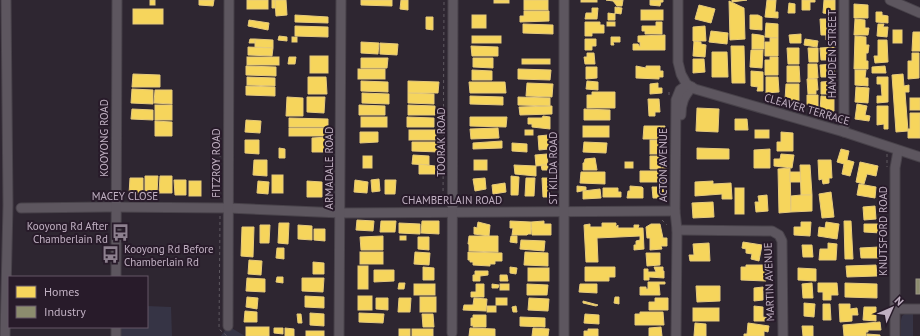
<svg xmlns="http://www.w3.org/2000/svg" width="920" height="336" font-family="'PT Sans',sans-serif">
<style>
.green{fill:#363445}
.homes{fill:#f6d55c;stroke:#e6ca7b}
.industry{fill:#8c8c6e;stroke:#9c9787}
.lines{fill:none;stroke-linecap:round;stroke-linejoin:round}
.minor-casing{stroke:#48424a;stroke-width:11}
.path{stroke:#5e5860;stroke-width:1;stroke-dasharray:3 3;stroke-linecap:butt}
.minor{stroke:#5d565f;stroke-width:9}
.labels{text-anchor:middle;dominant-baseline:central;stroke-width:4;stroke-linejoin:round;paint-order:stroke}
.street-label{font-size:11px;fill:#c0b0c2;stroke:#281b2a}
.poi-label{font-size:11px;fill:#c0b0c2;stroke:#281b2a;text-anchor:end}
</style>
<rect width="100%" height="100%" fill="#2e2631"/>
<g class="green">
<path d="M 147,306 L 171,307 L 172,336 L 120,336 L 120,327 L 147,327 Z"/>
<path d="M 913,312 L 913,336 L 901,336 L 901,320 L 902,316 L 906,313 Z"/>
<path d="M 228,326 L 245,336 L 221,336 Z"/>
</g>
<g class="homes">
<rect x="150" y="0" width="5" height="5"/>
<path d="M 199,0 L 214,0 L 213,6 L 199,5 Z"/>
<rect x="247" y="0" width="21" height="9"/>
<path d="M 272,0 L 275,0 L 276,8 L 272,8 Z"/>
<path d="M 275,0 L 286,0 L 287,15 L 276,16 Z"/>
<path d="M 361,0 L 392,0 L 392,6 L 361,5 Z"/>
<path d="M 401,0 L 408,0 L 408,10 L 400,9 Z"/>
<rect x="494" y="0" width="15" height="3"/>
<rect x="524" y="0" width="24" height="10"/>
<rect x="581" y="0" width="16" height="2"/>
<path d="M 606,0 L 623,0 L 622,6 L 617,6 L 613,1 Z"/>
<path d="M 650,0 L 663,0 L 663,2 L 661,2 L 660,6 L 650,5 Z"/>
<path d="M 732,0 L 747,0 L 732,2 Z"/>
<path d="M 767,0 L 776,0 L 775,12 L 778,12 L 778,18 L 765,17 Z"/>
<path d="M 802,0 L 815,0 L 815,2 L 810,2 L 810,10 L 802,10 Z"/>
<path d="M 824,0 L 835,0 L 835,10 L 830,10 L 830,14 L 823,13 Z"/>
<path d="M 729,1 L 744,8 L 745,39 L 730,40 Z"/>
<path d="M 789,3 L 795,4 L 795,13 L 788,13 Z"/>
<path d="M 854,4 L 868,5 L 868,18 L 854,18 Z"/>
<path d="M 699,5 L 715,9 L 711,23 L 695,19 Z"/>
<path d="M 615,7 L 622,8 L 621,14 L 615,13 L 615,20 L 608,20 L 608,13 L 615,14 Z"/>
<path d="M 592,8 L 598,8 L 597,19 L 585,19 L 586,13 L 592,13 Z"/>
<rect x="133" y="9" width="30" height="15"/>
<rect x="641" y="10" width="22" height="10"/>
<path d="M 524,11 L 549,11 L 549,21 L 520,22 L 520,16 L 524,16 Z"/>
<path d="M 876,12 L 882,12 L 882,15 L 888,16 L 888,23 L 876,22 Z"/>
<path d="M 295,15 L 328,17 L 328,23 L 295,22 Z"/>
<rect x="472" y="15" width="14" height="13"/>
<path d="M 750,15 L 758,15 L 762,17 L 762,30 L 750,29 Z"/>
<path d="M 426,17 L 433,17 L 433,30 L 426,29 Z"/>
<path d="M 820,19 L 832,19 L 833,40 L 826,40 L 826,35 L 821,35 Z"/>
<path d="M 855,19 L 865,20 L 865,28 L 869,28 L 868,35 L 854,35 Z"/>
<path d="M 249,20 L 269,23 L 268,30 L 248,26 Z"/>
<path d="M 585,22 L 600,22 L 600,25 L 604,25 L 604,33 L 592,33 L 592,36 L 585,36 Z"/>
<rect x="607" y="22" width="8" height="4"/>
<path d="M 656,22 L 662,22 L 662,34 L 645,34 L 645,31 L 642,31 L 642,26 L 656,26 Z"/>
<path d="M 766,23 L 778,24 L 778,38 L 765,37 Z"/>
<path d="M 523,24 L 553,25 L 553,34 L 523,33 Z"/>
<path d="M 878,24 L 884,24 L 883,27 L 888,27 L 887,37 L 877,36 Z"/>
<path d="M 295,26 L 328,27 L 328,37 L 295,36 Z"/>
<path d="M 705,26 L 706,41 L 693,41 L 693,27 Z"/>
<rect x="893" y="30" width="9" height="13"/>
<path d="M 711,31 L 728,33 L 727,44 L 709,42 Z"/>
<path d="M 913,32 L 920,32 L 920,51 L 912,51 Z"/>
<path d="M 752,34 L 760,35 L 764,36 L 764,49 L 752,49 Z"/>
<path d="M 801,34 L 801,43 L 790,43 L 789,35 Z"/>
<path d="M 665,35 L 665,50 L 633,50 L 633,44 L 638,44 L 640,47 L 640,42 L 638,42 L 638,36 Z"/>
<path d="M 279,36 L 287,37 L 287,41 L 278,40 Z"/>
<rect x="472" y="36" width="29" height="7"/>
<path d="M 855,36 L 866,37 L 866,45 L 869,45 L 868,53 L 866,53 L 866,61 L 868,61 L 868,69 L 854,69 Z"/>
<rect x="292" y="37" width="5" height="5"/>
<path d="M 611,37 L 620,37 L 620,42 L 613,42 L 614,45 L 611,45 Z"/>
<path d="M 770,38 L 778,38 L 778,56 L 765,56 L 765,42 L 770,42 Z"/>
<path d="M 250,39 L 255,39 L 255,43 L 249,43 Z"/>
<path d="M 255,39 L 273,40 L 273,48 L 255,47 Z"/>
<path d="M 585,39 L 596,39 L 596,46 L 592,46 L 592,50 L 585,50 Z"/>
<path d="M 805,39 L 818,41 L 817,47 L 804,45 Z"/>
<path d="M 878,40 L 887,40 L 888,62 L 875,63 L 874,56 L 878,56 Z"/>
<path d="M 694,41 L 701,42 L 701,44 L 706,45 L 705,57 L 693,56 Z"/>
<path d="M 361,42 L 379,43 L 378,54 L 361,53 Z"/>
<path d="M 380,43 L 398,44 L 397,55 L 380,54 Z"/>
<path d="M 471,46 L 498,47 L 498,56 L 472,56 Z"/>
<path d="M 731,46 L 744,46 L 745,83 L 732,83 Z"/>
<path d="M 248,47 L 273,48 L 272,56 L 248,55 Z"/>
<path d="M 835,47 L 835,60 L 821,60 L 820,48 Z"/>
<path d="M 787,48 L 799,48 L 799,64 L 788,64 Z"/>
<path d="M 808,48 L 818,48 L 818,62 L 809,62 Z"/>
<path d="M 751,50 L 763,50 L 762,68 L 750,67 Z"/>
<path d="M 712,52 L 727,52 L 728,77 L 712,77 Z"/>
<path d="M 587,53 L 594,53 L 595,64 L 585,64 L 584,57 L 587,57 Z"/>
<path d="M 912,53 L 919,53 L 919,78 L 908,79 L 908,61 L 912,61 Z"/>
<rect x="310" y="56" width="18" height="17"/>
<rect x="247" y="57" width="32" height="8"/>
<path d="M 289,57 L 296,57 L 295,64 L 288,64 Z"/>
<path d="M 770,57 L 778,57 L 778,75 L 765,75 L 765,60 L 770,60 Z"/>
<path d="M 361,58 L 388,58 L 387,68 L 361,68 Z"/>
<path d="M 473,58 L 493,58 L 493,68 L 473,67 Z"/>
<rect x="522" y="59" width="28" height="5"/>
<path d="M 693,59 L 704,59 L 705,72 L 693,73 Z"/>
<path d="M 808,64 L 817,64 L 818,78 L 808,79 Z"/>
<path d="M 834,64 L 835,77 L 821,77 L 820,65 Z"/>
<path d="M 246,66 L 276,67 L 276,76 L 246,75 Z"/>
<path d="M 636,66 L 646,68 L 646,66 L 660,66 L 660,71 L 663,71 L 663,77 L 659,77 L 659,79 L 636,78 Z"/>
<path d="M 787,66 L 799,66 L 800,82 L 787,82 Z"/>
<path d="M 885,66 L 886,73 L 872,73 L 872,67 Z"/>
<path d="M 586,67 L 597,67 L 597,78 L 586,79 Z"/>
<rect x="358" y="69" width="27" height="10"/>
<path d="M 518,69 L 551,70 L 550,80 L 518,79 Z"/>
<path d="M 472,70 L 492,71 L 492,80 L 472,80 Z"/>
<path d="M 855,70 L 866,70 L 865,78 L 868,78 L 868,86 L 855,85 Z"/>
<path d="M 751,71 L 763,72 L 763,91 L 757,91 L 758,87 L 751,86 Z"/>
<path d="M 133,74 L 160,75 L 160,87 L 132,87 Z"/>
<path d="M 903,74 L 904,86 L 909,85 L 909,92 L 905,92 L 908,131 L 896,132 L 892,75 Z"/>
<path d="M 247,77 L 275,78 L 275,86 L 247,85 Z"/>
<path d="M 308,77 L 326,77 L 327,94 L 308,94 Z"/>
<path d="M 766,77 L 778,77 L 779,92 L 766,93 Z"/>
<path d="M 877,77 L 888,77 L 888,102 L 877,103 L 877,96 L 882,96 L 881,84 L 877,84 Z"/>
<path d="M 807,79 L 817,79 L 818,90 L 816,90 L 816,94 L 808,94 Z"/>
<path d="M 361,81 L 388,82 L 388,92 L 361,91 Z"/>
<path d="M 408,81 L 439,82 L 438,93 L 408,93 Z"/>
<path d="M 587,81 L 598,82 L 598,90 L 586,89 Z"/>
<path d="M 835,81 L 835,94 L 821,94 L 821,82 Z"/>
<path d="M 469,82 L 505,82 L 506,93 L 470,93 Z"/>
<path d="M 527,83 L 553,84 L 552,97 L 526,96 Z"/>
<path d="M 658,83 L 658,88 L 662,88 L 662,93 L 650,94 L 650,84 Z"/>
<path d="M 786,84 L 799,84 L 799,101 L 785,100 Z"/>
<path d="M 246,86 L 275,87 L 275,96 L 246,95 Z"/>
<path d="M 856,87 L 869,88 L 868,103 L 855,102 Z"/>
<path d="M 132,89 L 153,90 L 153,104 L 131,103 Z"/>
<path d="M 155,90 L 172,90 L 172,104 L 154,103 Z"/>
<path d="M 592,92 L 615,92 L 615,108 L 587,108 L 587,95 L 592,95 Z"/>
<path d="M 362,93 L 389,94 L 389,104 L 362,103 Z"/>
<path d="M 408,93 L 434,94 L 434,104 L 408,103 Z"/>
<path d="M 807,95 L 818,95 L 818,107 L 807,106 Z"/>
<path d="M 470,96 L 503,97 L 503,105 L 470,104 Z"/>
<path d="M 821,96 L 834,97 L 834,111 L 820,111 Z"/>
<path d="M 287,97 L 303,98 L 303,116 L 286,116 Z"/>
<path d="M 307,97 L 325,97 L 324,113 L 307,112 Z"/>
<path d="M 518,97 L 550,98 L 550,106 L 518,105 Z"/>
<rect x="910" y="98" width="10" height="12"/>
<path d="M 648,99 L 659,99 L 660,112 L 655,112 L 655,116 L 649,116 Z"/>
<path d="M 857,104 L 867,106 L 865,115 L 870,116 L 869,121 L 855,119 Z"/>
<rect x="155" y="105" width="17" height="15"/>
<path d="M 359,105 L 385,106 L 385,115 L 359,115 Z"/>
<path d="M 408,105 L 435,106 L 435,115 L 408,115 Z"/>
<path d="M 552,106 L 552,114 L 520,115 L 519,107 Z"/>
<path d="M 877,106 L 888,106 L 888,129 L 884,129 L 884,124 L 877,125 Z"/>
<path d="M 697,108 L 719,109 L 718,132 L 696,131 Z"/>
<path d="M 132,109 L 153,110 L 153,120 L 131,119 Z"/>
<path d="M 584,109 L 610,110 L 610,120 L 584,120 Z"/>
<path d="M 910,113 L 920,113 L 920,138 L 908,138 L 908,129 L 910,129 Z"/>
<path d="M 543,116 L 550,117 L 550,129 L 532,127 L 532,124 L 528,124 L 528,118 L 542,118 Z"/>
<rect x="361" y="117" width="26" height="10"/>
<path d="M 407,117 L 434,118 L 434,127 L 407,127 Z"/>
<path d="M 470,117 L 507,117 L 506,127 L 470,126 Z"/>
<path d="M 289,118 L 328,119 L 328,127 L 289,127 Z"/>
<path d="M 735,119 L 747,119 L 748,130 L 735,130 Z"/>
<path d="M 246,120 L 261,121 L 260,133 L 245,132 Z"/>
<path d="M 155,121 L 172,122 L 172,136 L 155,136 Z"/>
<rect x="583" y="126" width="26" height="11"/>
<path d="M 644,126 L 665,126 L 664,139 L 643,139 Z"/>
<rect x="289" y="128" width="39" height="8"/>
<path d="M 498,128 L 499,138 L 471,139 L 470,129 Z"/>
<rect x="409" y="130" width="27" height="10"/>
<rect x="525" y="130" width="8" height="5"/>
<rect x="755" y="130" width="14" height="8"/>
<path d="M 360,132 L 378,132 L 378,142 L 360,143 Z"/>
<path d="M 781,132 L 793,133 L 793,151 L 777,151 L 777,142 L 781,142 Z"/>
<path d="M 548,135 L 549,149 L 539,150 L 538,136 Z"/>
<path d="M 328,137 L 328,152 L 312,152 L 312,138 Z"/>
<path d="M 245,140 L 259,140 L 259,154 L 245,153 Z"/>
<rect x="650" y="140" width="9" height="14"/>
<path d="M 502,141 L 502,148 L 473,149 L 473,143 Z"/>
<path d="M 412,142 L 439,142 L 439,152 L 412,151 Z"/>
<path d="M 584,142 L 607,143 L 606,153 L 583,152 Z"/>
<path d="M 512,143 L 527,144 L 527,152 L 512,151 Z"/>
<path d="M 279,148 L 285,149 L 285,158 L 279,158 Z"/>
<path d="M 697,148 L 729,149 L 729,159 L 697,159 Z"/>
<path d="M 770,149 L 770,168 L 754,168 L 754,150 Z"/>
<path d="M 841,149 L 849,151 L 847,160 L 854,162 L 850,176 L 842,174 L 844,164 L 837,162 Z"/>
<path d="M 547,154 L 548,165 L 536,166 L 535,155 Z"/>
<path d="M 781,154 L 794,155 L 792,168 L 774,166 L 774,159 L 780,159 Z"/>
<path d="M 413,155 L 429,156 L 429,165 L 412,164 Z"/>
<rect x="363" y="156" width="9" height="12"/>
<path d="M 650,156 L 662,156 L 663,162 L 660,163 L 661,169 L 650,169 Z"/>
<path d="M 595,158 L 597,170 L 583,170 L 583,163 L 584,163 L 585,159 Z"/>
<path d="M 254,160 L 267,160 L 267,176 L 253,175 Z"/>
<rect x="474" y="160" width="13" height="10"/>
<path d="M 818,160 L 831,160 L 832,178 L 829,178 L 829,183 L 823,184 L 822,179 L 819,180 Z"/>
<rect x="625" y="162" width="8" height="6"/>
<path d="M 860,162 L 878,166 L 876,176 L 867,174 L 864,184 L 856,182 Z"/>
<path d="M 419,164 L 435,166 L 436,174 L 419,174 Z"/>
<path d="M 514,165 L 536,166 L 536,176 L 515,174 Z"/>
<path d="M 541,165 L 548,165 L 548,170 L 542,170 Z"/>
<path d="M 800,165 L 810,165 L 812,195 L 801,195 Z"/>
<path d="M 662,167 L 666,167 L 668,171 L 662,171 Z"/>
<path d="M 790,168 L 791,212 L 779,213 L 778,169 Z"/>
<path d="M 640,171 L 663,171 L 663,177 L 666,177 L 666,185 L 660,185 L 660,182 L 640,182 Z"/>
<path d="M 581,172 L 605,172 L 605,184 L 580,183 Z"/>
<path d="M 790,172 L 800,172 L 801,182 L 790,182 Z"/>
<rect x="272" y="175" width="11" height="18"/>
<path d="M 145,176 L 158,176 L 157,193 L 145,193 Z"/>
<path d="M 160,176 L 172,176 L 172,193 L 159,193 Z"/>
<path d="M 511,176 L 519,177 L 518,195 L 511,195 Z"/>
<path d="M 130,178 L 143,178 L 143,195 L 129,194 Z"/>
<path d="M 485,178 L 486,189 L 475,191 L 473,179 Z"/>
<path d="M 526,178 L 535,178 L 534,196 L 525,196 Z"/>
<path d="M 542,178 L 550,178 L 551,197 L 543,197 Z"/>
<path d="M 379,179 L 380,191 L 372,192 L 371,180 Z"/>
<path d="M 174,180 L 186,180 L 186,195 L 175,195 Z"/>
<path d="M 355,180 L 368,182 L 367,193 L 354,192 Z"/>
<path d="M 385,180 L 396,180 L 395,194 L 385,194 Z"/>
<rect x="189" y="181" width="12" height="15"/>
<path d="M 258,181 L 269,182 L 268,194 L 257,193 Z"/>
<path d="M 307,181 L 322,182 L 322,197 L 307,197 Z"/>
<path d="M 713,181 L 713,184 L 731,183 L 732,199 L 722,199 L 722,194 L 695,196 L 695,182 Z"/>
<path d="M 505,183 L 506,192 L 493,194 L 492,185 Z"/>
<path d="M 859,184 L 876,187 L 875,198 L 857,195 Z"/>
<path d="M 577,186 L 586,187 L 586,190 L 577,192 Z"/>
<path d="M 630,186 L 642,187 L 643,188 L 643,198 L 627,198 L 628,191 L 630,191 Z"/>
<path d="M 652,187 L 663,187 L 665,198 L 653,198 Z"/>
<path d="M 603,188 L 618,188 L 618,192 L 621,192 L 621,197 L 603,197 Z"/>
<rect x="735" y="188" width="9" height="26"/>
<path d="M 600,189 L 601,198 L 583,199 L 583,191 Z"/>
<path d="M 831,192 L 834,217 L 822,218 L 819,194 Z"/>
<path d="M 767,195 L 768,211 L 756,212 L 755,202 L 759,202 L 758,196 Z"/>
<path d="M 801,195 L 812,195 L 812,211 L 791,212 L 791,196 Z"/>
<path d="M 713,202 L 714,217 L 693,218 L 692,203 Z"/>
<path d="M 875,206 L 876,219 L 864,220 L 863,207 Z"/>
<path d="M 357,220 L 374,221 L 373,231 L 356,230 Z"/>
<path d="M 381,221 L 396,221 L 395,232 L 380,232 Z"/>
<path d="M 422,221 L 439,221 L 439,234 L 421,233 Z"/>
<path d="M 510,221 L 531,222 L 531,234 L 528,234 L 527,235 L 512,235 L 513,228 L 510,228 Z"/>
<path d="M 544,221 L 544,224 L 551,224 L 551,235 L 532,235 L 531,222 Z"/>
<path d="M 844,221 L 851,221 L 853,259 L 845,259 Z"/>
<path d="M 478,222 L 490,225 L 489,236 L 474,234 L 474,227 L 477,228 Z"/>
<path d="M 801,222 L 811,222 L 810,236 L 794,235 L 794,227 L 801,227 Z"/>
<path d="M 826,222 L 839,224 L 837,239 L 818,236 L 819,227 L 825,228 Z"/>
<path d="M 279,223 L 289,223 L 288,244 L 278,243 Z"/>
<path d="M 399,223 L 420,224 L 420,234 L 399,233 Z"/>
<path d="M 602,223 L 616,223 L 616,227 L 618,225 L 618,228 L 634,228 L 634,225 L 639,225 L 638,228 L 643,228 L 644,249 L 634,250 L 634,245 L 636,245 L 636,241 L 640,240 L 640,236 L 597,238 L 598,262 L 586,262 L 584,225 L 590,224 L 590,227 L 602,227 Z"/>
<path d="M 651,224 L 660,224 L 663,238 L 667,238 L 667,246 L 661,246 L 662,249 L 650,250 L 650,238 L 647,238 L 646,227 Z"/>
<path d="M 864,224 L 881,224 L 881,233 L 864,232 Z"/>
<path d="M 260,225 L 270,225 L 269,243 L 260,243 Z"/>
<path d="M 298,225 L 312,226 L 312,240 L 298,239 Z"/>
<path d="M 242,227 L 254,227 L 253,257 L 241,256 Z"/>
<path d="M 314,229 L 325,229 L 325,241 L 314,240 Z"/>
<path d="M 383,236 L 383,250 L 361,250 L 360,237 Z"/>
<rect x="400" y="236" width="6" height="4"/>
<path d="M 469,236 L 498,236 L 498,252 L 469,251 L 469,244 L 468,244 Z"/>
<path d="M 511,236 L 517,236 L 517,243 L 510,242 Z"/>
<path d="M 418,237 L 429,237 L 429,250 L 418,249 Z"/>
<path d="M 521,240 L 545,241 L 544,251 L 520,249 Z"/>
<path d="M 743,242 L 762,245 L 759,261 L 751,259 L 752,254 L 746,253 L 746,249 L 742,248 Z"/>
<path d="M 709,243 L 710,261 L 690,261 L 689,255 L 694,255 L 693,244 Z"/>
<path d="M 828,243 L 837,244 L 836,260 L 819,260 L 820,249 L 828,249 Z"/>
<path d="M 802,245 L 812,245 L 813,257 L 803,257 Z"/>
<path d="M 879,247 L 879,258 L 861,258 L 860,248 Z"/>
<path d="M 277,248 L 284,248 L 284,259 L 276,258 Z"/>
<rect x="360" y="252" width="23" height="12"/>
<path d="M 415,252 L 430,253 L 429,265 L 414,264 Z"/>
<path d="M 468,252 L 502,253 L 502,261 L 495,261 L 495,264 L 490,264 L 490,266 L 473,265 L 473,262 L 470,262 L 470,260 L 468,260 Z"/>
<path d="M 525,252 L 548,253 L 548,266 L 524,265 Z"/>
<path d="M 646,253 L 660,253 L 660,265 L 647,266 Z"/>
<path d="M 249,260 L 262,261 L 261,275 L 248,274 Z"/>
<path d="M 313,262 L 324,263 L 324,274 L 313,274 Z"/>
<path d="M 746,265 L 767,265 L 766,281 L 741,280 L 741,267 L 746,267 Z"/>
<path d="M 876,265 L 877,276 L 847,277 L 846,266 Z"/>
<rect x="358" y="266" width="10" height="23"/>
<path d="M 423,267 L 434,268 L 434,280 L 423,280 Z"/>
<path d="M 510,267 L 517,268 L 516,274 L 510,273 Z"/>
<path d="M 585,267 L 615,267 L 615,277 L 609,277 L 609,281 L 585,281 Z"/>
<path d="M 654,267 L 663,267 L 663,271 L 664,271 L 664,278 L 649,277 L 649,280 L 644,280 L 644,269 L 648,269 L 648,272 L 656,272 Z"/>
<rect x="528" y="268" width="21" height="13"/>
<path d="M 798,268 L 816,269 L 816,281 L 798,280 Z"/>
<path d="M 374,270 L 394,270 L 394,281 L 374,282 Z"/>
<path d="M 475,271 L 488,271 L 488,275 L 480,276 L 480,281 L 473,281 L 473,275 L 475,275 Z"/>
<path d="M 500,275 L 507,275 L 508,281 L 500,281 Z"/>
<path d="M 277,277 L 283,277 L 283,283 L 276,282 Z"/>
<path d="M 247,278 L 265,279 L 265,292 L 246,291 Z"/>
<path d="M 302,278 L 324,278 L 323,292 L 302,291 Z"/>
<path d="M 648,282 L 665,282 L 665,284 L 659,284 L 660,295 L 640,295 L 640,287 L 646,287 L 646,289 L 648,289 Z"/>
<path d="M 399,283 L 405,283 L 404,289 L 398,289 Z"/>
<path d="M 812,283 L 813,298 L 803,298 L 802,284 Z"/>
<path d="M 818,283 L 837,283 L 838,295 L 831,295 L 831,300 L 823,300 L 823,292 L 818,292 Z"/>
<path d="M 845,283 L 877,284 L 877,298 L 845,297 Z"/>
<rect x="414" y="284" width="21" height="11"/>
<path d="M 476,284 L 484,284 L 484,297 L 471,297 L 471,292 L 476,292 Z"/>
<path d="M 492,284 L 499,285 L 498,288 L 492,288 Z"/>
<rect x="500" y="284" width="9" height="6"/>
<path d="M 527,284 L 548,285 L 547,295 L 527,295 Z"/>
<path d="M 580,284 L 597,284 L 597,293 L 579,292 Z"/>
<path d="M 696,286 L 720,286 L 720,301 L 697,302 Z"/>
<path d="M 763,287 L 763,300 L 754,301 L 754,288 Z"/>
<path d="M 305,296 L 324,297 L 324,308 L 305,307 Z"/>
<rect x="358" y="296" width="14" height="14"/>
<path d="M 247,297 L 258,298 L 257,309 L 246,307 Z"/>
<rect x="420" y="297" width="16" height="15"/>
<path d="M 615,297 L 619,297 L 619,304 L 614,303 Z"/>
<path d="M 376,298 L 388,298 L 388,310 L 376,309 Z"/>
<path d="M 399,298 L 411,298 L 410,312 L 398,312 Z"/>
<path d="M 474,298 L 487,299 L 486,311 L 463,310 L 464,305 L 473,305 Z"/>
<rect x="496" y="298" width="11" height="7"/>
<path d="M 529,298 L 549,299 L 548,311 L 528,310 Z"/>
<path d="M 655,298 L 668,298 L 668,310 L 649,310 L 649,302 L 655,302 Z"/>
<path d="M 583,301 L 598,305 L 596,306 L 583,303 Z"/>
<path d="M 804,303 L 815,304 L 814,317 L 804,316 Z"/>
<path d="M 823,304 L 830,304 L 831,320 L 823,320 Z"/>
<path d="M 839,304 L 850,304 L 850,309 L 857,308 L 858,315 L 852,315 L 852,321 L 840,322 Z"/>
<rect x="487" y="306" width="9" height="6"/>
<path d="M 516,306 L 517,312 L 513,312 L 512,307 Z"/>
<path d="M 754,306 L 763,307 L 763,317 L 769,318 L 768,321 L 754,321 Z"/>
<path d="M 864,307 L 876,307 L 876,321 L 863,320 Z"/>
<rect x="693" y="308" width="26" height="13"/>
<path d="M 245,311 L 257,312 L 257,322 L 244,322 Z"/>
<path d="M 640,312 L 663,312 L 664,325 L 635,325 L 635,314 L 640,314 Z"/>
<path d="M 310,313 L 324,314 L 324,326 L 310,325 Z"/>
<path d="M 359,313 L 384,314 L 383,323 L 359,322 Z"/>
<path d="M 297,314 L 301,314 L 302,323 L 298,323 Z"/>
<path d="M 422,314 L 433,314 L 434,327 L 423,327 Z"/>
<path d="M 585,314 L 599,315 L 599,324 L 584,323 Z"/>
<path d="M 473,315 L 486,315 L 486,327 L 473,327 L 473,325 L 471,326 L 471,318 L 473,318 Z"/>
<path d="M 520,317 L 545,318 L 545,327 L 520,326 Z"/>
<path d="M 880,322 L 881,330 L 868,330 L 868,332 L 866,332 L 866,336 L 844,336 L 843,325 Z"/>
<path d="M 695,323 L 706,324 L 706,336 L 694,336 Z"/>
<path d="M 748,323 L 769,326 L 768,332 L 764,331 L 764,336 L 744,336 L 744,334 L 747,334 Z"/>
<path d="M 802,326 L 813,326 L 813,336 L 803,336 Z"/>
<rect x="246" y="327" width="23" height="9"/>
<path d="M 661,327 L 662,336 L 649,336 L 649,328 Z"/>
<path d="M 274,328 L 283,328 L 283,334 L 274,333 Z"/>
<path d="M 285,328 L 294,329 L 294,336 L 285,336 Z"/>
<path d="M 470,328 L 495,329 L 495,336 L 469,336 Z"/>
<path d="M 533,328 L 549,329 L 548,336 L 532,336 Z"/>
<rect x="399" y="329" width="11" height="7"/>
<rect x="412" y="329" width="21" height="7"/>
<path d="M 588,329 L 598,329 L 598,336 L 584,336 L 584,331 L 588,331 Z"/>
<rect x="306" y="331" width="18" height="5"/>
<path d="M 867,334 L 880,335 L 880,336 L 867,336 Z"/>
</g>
<rect class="industry" x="916" y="279" width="4" height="15"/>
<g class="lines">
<defs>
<g id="minor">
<path d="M 678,0 L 678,62 L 681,74 L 687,85"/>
<path d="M 890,0 L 920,13"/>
<path d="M 688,85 L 695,89 L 844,132 L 920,157"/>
<path d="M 681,115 C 681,103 684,96 692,87"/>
<path d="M 844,132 L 844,0"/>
<path d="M 21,208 L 107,207 L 228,208 L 341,213 L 675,211"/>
<path d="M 677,230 L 772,231 L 779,235 L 782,241 L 783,336"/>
<path d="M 116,277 L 117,0"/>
<path d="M 895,309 L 920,309"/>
<path d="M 228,326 L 229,0"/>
<path d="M 452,333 L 453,0"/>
<path d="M 5,336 L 8,205 L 6,0"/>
<path d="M 116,336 L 116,327"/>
<path d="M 339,336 L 341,0"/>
<path d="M 564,336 L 564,0"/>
<path d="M 676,336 L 677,230 L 675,211 L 676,100 L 680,90 L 687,85"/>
<path d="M 895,336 L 895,168 L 898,151"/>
</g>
</defs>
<use href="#minor" class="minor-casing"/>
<g class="path">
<path d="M 669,95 L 669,91 L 671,91"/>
<path d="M 887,154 L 887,167"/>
<path d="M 220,199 L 220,138"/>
<path d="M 443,203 L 444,0"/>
<path d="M 220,216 L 219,329 L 227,336"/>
<path d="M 662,220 L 667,225"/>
</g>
<use href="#minor" class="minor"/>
</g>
<defs>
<symbol id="bus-bare" viewBox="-9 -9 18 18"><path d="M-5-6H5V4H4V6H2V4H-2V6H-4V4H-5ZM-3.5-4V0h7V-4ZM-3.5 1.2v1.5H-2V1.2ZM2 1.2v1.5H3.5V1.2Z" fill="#8d808f" stroke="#281b2a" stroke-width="2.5" paint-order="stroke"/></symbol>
</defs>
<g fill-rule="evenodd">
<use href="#bus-bare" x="108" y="220" width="25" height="25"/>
<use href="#bus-bare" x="98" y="242" width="25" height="25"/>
</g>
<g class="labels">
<g class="street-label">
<text transform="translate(832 54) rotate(-90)">HAMPDEN STREET</text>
<text transform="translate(807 109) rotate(16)">CLEAVER TERRACE</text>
<text transform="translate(104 138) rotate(-90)">KOOYONG ROAD</text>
<text transform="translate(441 142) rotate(-90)">TOORAK ROAD</text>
<text transform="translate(216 163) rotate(-90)">FITZROY ROAD</text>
<text transform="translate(663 165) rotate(-90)">ACTON AVENUE</text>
<text transform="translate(329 168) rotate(-90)">ARMADALE ROAD</text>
<text transform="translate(553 168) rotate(-90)">ST KILDA ROAD</text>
<text x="125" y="196">MACEY CLOSE</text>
<text x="452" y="200">CHAMBERLAIN ROAD</text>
<text transform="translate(883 231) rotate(-90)">KNUTSFORD ROAD</text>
<text transform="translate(769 282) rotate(-92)">MARTIN AVENUE</text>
</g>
<g class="poi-label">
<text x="108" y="226">Kooyong Rd After<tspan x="108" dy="13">Chamberlain Rd</tspan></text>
<text x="124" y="249" text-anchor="start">Kooyong Rd Before<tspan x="124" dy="13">Chamberlain Rd</tspan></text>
</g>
</g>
<rect x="8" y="276" width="140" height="52" fill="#281b2a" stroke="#655767"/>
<rect x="16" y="286" width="20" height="12" fill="#f6d55c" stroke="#655767"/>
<text x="44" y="296" font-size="12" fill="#c0b0c2">Homes</text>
<rect x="16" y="306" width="20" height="12" fill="#8c8c6e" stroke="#655767"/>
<text x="44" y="316" font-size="12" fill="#c0b0c2">Industry</text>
<g transform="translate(892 308) rotate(45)" stroke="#281b2a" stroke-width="3" paint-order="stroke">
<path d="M0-3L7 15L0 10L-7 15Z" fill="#c0b0c2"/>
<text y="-6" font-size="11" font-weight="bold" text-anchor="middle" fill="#c0b0c2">N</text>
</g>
</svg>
